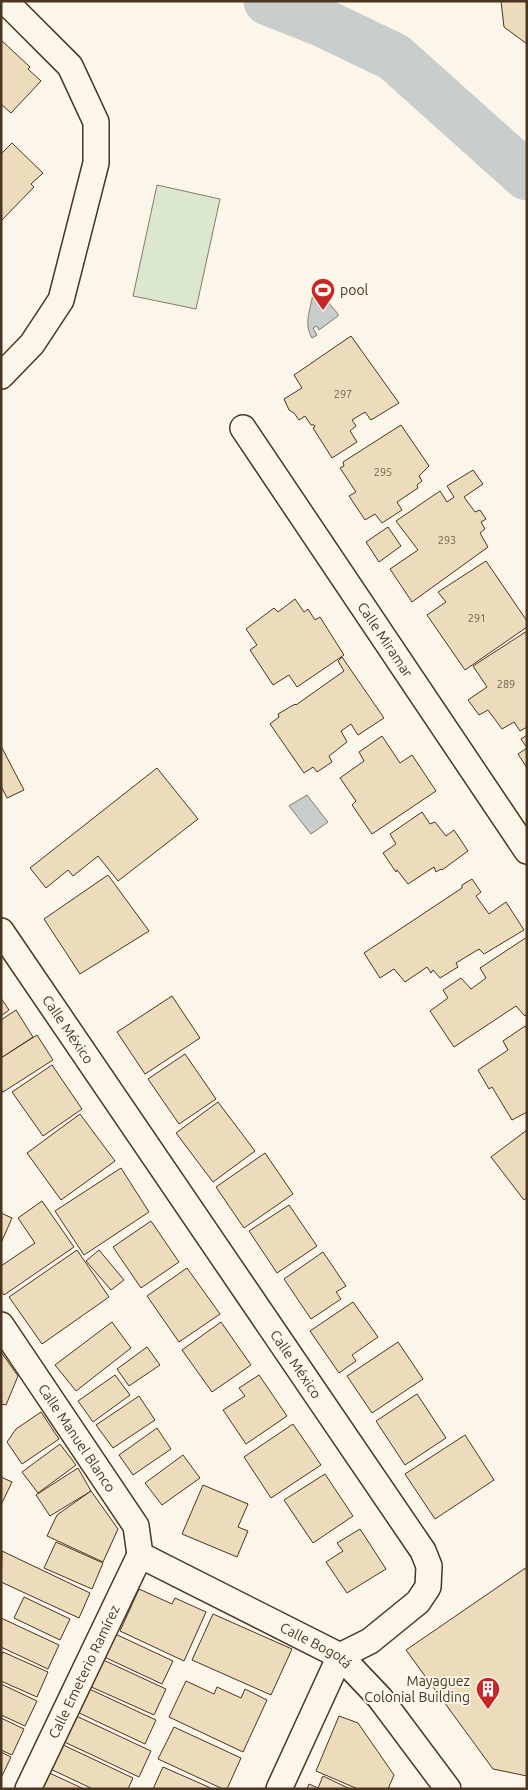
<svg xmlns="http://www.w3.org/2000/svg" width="528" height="1790" font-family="Ubuntu,sans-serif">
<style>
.green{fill:#dce7d0;stroke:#887966}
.water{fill:#c9cecd;stroke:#887966}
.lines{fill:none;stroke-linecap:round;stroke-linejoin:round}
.river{stroke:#c9cecd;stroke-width:49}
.building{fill:#ecdcbc;stroke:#4a3520}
.minor-casing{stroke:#4a3520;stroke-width:28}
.minor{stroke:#fbf6e9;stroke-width:25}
.labels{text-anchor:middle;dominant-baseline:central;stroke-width:4;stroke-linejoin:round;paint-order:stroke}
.number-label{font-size:11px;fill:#725f47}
.poi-label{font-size:14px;fill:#4a3520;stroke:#fbf6e9;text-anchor:start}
.street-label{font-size:14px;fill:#4a3520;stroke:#fbf6e9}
</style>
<rect width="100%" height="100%" fill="#fbf6e9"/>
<path class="green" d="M 157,185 L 220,199 L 196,309 L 133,296 Z"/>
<g class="water">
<path d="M 317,289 L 338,314 L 338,316 L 319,330 L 317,326 L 313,328 L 317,335 L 312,338 C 303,323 311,309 313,293 Z"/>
<path d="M 307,795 L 328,822 L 311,834 L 289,806 Z"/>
</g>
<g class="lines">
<path class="river" d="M 268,1 L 321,22 L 394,57 L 527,176"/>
</g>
<g class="building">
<path d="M 501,1 L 527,1 L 527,44 L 504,27 Z"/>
<path d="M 1,40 L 30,67 L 28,69 L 41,81 L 11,113 L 1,104 Z"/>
<path d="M 12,143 L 43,173 L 31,184 L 34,187 L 1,221 L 1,154 Z"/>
<path d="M 351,336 L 399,403 L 371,420 L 365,412 L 352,420 L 356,426 L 350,431 L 357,442 L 332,458 L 313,428 L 315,427 L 314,425 L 311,425 L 305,416 L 299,420 L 294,413 L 289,410 L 284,399 L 302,388 L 294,375 Z"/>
<path d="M 401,425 L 429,466 L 419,476 L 422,481 L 417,485 L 418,488 L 397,502 L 402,510 L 382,523 L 375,514 L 365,520 L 349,496 L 356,492 L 340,468 L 344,466 L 343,462 Z"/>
<path d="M 473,470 L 483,484 L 464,497 L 475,512 L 480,510 L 486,519 L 481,522 L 485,529 L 480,533 L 488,547 L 412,602 L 390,569 L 418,550 L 396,521 L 440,491 L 447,502 L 454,497 L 447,486 Z"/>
<path d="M 388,527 L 401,546 L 379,562 L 366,542 Z"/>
<path d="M 486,561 L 527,621 L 527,627 L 465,670 L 427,615 L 446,602 L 438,592 Z"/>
<path d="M 295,599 L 304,612 L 308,609 L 315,620 L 320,617 L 344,655 L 297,687 L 289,675 L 273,685 L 250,650 L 257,645 L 246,629 L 274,608 L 278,612 Z"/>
<path d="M 527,631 L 527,727 L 520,731 L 514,722 L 502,729 L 488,710 L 479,715 L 468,700 L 487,687 L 473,666 Z"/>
<path d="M 342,657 L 384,718 L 358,735 L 351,724 L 341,731 L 347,742 L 329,756 L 332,762 L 317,772 L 313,767 L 304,773 L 270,724 L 279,717 L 278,714 L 295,704 L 296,705 L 344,671 L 338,661 Z"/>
<path d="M 527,735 L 527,768 L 518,754 L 527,748 L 521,739 Z"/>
<path d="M 382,736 L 400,763 L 412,755 L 436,791 L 372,834 L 352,805 L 356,801 L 340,778 L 364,761 L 359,752 Z"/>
<path d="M 1,746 L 24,790 L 7,798 L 1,786 Z"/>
<path d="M 157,768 L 198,819 L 118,881 L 98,856 L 73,876 L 68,870 L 46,888 L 30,868 Z"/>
<path d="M 422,812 L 430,824 L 435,822 L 446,836 L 454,830 L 468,851 L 442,870 L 441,869 L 436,872 L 434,867 L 408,884 L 397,870 L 396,872 L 383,853 L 396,844 L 390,834 Z"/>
<path d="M 108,875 L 149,931 L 80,974 L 44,919 Z"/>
<path d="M 472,879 L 481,892 L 476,896 L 489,914 L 506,902 L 524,930 L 484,954 L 479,949 L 456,963 L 458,967 L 440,978 L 433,970 L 431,973 L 427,967 L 405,982 L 394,969 L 380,978 L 364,953 L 462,888 L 462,885 Z"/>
<path d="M 527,937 L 527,1015 L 525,1016 L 516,1006 L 454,1047 L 430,1011 L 448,998 L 443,990 L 461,978 L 471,989 L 486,978 L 480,968 Z"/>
<path d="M 172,996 L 200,1038 L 145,1074 L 117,1032 Z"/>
<path d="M 1,998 L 9,1010 L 1,1016 Z"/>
<path d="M 16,1010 L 33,1037 L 1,1058 L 1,1020 Z"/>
<path d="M 525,1026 L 527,1029 L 527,1112 L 512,1120 L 492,1087 L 489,1089 L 478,1070 L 508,1050 L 503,1041 Z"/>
<path d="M 37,1035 L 53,1060 L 3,1092 L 1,1089 L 1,1058 Z"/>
<path d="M 185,1054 L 216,1099 L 179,1124 L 148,1079 Z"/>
<path d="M 52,1065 L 82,1109 L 43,1136 L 12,1092 Z"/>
<path d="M 218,1102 L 255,1151 L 213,1182 L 176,1133 Z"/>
<path d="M 80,1114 L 115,1161 L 61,1200 L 27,1153 Z"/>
<path d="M 527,1130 L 527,1198 L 524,1200 L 491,1157 Z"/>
<path d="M 265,1153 L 293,1194 L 244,1228 L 216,1187 Z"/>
<path d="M 121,1168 L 149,1212 L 84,1255 L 55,1211 Z"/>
<path d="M 42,1201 L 74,1247 L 4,1295 L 1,1291 L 1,1266 L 35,1243 L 18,1218 Z"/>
<path d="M 289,1205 L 317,1246 L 277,1273 L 249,1231 Z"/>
<path d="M 1,1213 L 12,1218 L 1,1243 Z"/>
<path d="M 151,1221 L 179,1262 L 141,1288 L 113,1247 Z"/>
<path d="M 77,1250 L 109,1297 L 42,1344 L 9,1297 Z"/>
<path d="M 99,1250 L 124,1280 L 111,1290 L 86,1261 Z"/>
<path d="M 323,1252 L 346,1286 L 336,1292 L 341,1299 L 311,1319 L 284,1279 Z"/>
<path d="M 187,1268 L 220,1314 L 179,1342 L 147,1296 Z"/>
<path d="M 353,1302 L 378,1337 L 352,1355 L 356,1361 L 339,1373 L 310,1331 Z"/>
<path d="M 112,1322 L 131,1348 L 76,1391 L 55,1365 Z"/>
<path d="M 221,1322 L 251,1365 L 212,1392 L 182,1350 Z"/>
<path d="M 398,1342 L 423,1379 L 372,1413 L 347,1376 Z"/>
<path d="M 147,1347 L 160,1365 L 129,1386 L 117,1369 Z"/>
<path d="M 1,1352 L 18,1376 L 6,1405 L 1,1404 Z"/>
<path d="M 115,1375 L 130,1395 L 93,1422 L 78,1401 Z"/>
<path d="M 259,1375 L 287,1416 L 246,1444 L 223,1410 L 245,1396 L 239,1388 Z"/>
<path d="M 417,1394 L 446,1438 L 405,1465 L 376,1421 Z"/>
<path d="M 139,1396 L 155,1420 L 113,1448 L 96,1425 Z"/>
<path d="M 41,1412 L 59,1439 L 22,1464 L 7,1442 L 16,1429 Z"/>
<path d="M 293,1424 L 321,1465 L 271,1498 L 244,1457 Z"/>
<path d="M 157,1428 L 171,1449 L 133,1475 L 119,1455 Z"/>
<path d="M 465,1435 L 494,1480 L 435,1519 L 405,1474 Z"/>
<path d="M 60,1444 L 76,1465 L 38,1493 L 22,1472 Z"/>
<path d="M 183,1455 L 200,1478 L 162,1505 L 145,1483 Z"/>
<path d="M 78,1468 L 91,1491 L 50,1516 L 36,1495 Z"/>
<path d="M 325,1474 L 353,1516 L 313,1543 L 284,1500 Z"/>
<path d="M 1,1477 L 12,1482 L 1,1505 Z"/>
<path d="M 203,1485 L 248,1504 L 238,1527 L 248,1531 L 237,1557 L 182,1534 Z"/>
<path d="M 91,1491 L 118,1529 L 103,1562 L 47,1536 L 57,1515 Z"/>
<path d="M 360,1529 L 386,1569 L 347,1593 L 326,1562 L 343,1551 L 337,1543 Z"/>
<path d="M 56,1542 L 103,1563 L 92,1589 L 44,1568 Z"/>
<path d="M 2,1551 L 90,1593 L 79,1618 L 1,1582 Z"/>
<path d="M 527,1567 L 527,1776 L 493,1769 L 406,1650 Z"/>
<path d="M 139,1589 L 172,1604 L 175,1598 L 206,1612 L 184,1661 L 120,1631 Z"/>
<path d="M 24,1597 L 70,1619 L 60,1640 L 14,1618 Z"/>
<path d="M 213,1614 L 292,1649 L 271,1695 L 192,1660 Z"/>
<path d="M 1,1618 L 59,1645 L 48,1669 L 1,1647 Z"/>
<path d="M 111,1632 L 173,1661 L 162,1684 L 100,1655 Z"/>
<path d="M 3,1652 L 48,1672 L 37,1697 L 1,1681 L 1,1656 Z"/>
<path d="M 99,1658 L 166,1689 L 154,1715 L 87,1685 Z"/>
<path d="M 186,1681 L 214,1694 L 217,1687 L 241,1698 L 245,1689 L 267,1700 L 243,1752 L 169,1717 Z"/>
<path d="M 1,1684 L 37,1701 L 25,1726 L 1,1715 Z"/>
<path d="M 85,1687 L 156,1720 L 145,1744 L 75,1711 Z"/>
<path d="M 70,1713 L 151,1751 L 139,1777 L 58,1739 Z"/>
<path d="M 339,1716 L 358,1723 L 394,1775 L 388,1789 L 358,1789 L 316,1771 Z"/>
<path d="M 1,1718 L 24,1729 L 12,1755 L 1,1750 Z"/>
<path d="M 174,1727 L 241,1758 L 227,1789 L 223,1789 L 158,1759 Z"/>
<path d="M 57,1742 L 133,1778 L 128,1789 L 93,1789 L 46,1767 Z"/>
<path d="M 1,1752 L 11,1757 L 1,1778 Z"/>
<path d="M 163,1767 L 213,1789 L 153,1789 Z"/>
<path d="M 45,1771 L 84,1789 L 37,1789 Z"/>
<path d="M 323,1776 L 350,1789 L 307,1789 L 309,1784 L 318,1788 Z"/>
</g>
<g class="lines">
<defs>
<g id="minor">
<path d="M 1,376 L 32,344 L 61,300 L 96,163 L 96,122 L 70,66 L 5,1"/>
<path id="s1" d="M 243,428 L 527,851"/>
<path id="s2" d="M 1,931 L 423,1551 L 429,1566 L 428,1587 L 418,1602 L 370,1641 L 340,1656 L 279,1789"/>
<path id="s3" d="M 1,1325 L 136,1526 L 140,1555"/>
<path id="s4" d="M 140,1555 L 340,1656 L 380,1698 L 448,1789"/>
<path id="s5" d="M 28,1789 L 140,1555"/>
</g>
</defs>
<use href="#minor" class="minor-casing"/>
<use href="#minor" class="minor"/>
</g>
<defs>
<symbol id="stadium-pin" viewBox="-11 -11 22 30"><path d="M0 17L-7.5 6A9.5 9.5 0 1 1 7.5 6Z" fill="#c62828" stroke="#fbf6e9"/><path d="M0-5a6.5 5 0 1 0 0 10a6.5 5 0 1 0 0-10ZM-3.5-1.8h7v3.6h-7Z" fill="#fff"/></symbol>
<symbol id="building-pin" viewBox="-11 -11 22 30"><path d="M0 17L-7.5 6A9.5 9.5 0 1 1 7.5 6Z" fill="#c62828" stroke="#fbf6e9"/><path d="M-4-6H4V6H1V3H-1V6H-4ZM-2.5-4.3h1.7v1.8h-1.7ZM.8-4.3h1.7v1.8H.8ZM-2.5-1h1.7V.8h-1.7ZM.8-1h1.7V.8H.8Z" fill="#fff"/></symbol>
</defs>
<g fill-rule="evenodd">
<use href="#stadium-pin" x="309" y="276" width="28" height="38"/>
<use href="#building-pin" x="474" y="1675" width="28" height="38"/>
</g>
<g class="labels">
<g class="number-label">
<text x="343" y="394">297</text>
<text x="383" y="472">295</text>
<text x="447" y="540">293</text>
<text x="477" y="618">291</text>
<text x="506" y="684">289</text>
</g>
<g class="poi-label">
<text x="340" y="290">pool</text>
<text x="470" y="1681" text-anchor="end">Mayaguez<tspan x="470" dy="16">Colonial Building</tspan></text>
</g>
<g class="street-label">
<text stroke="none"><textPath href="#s1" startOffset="255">Calle Miramar</textPath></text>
<text stroke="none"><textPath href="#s2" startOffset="119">Calle México</textPath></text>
<text stroke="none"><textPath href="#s2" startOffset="524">Calle México</textPath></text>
<text stroke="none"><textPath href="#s3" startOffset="136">Calle Manuel Blanco</textPath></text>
<text stroke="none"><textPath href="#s4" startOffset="198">Calle Bogotá</textPath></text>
<text stroke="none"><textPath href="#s5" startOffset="130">Calle Emeterio Ramírez</textPath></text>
</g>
</g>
<rect width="528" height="1790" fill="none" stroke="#4a3520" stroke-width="5"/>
</svg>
